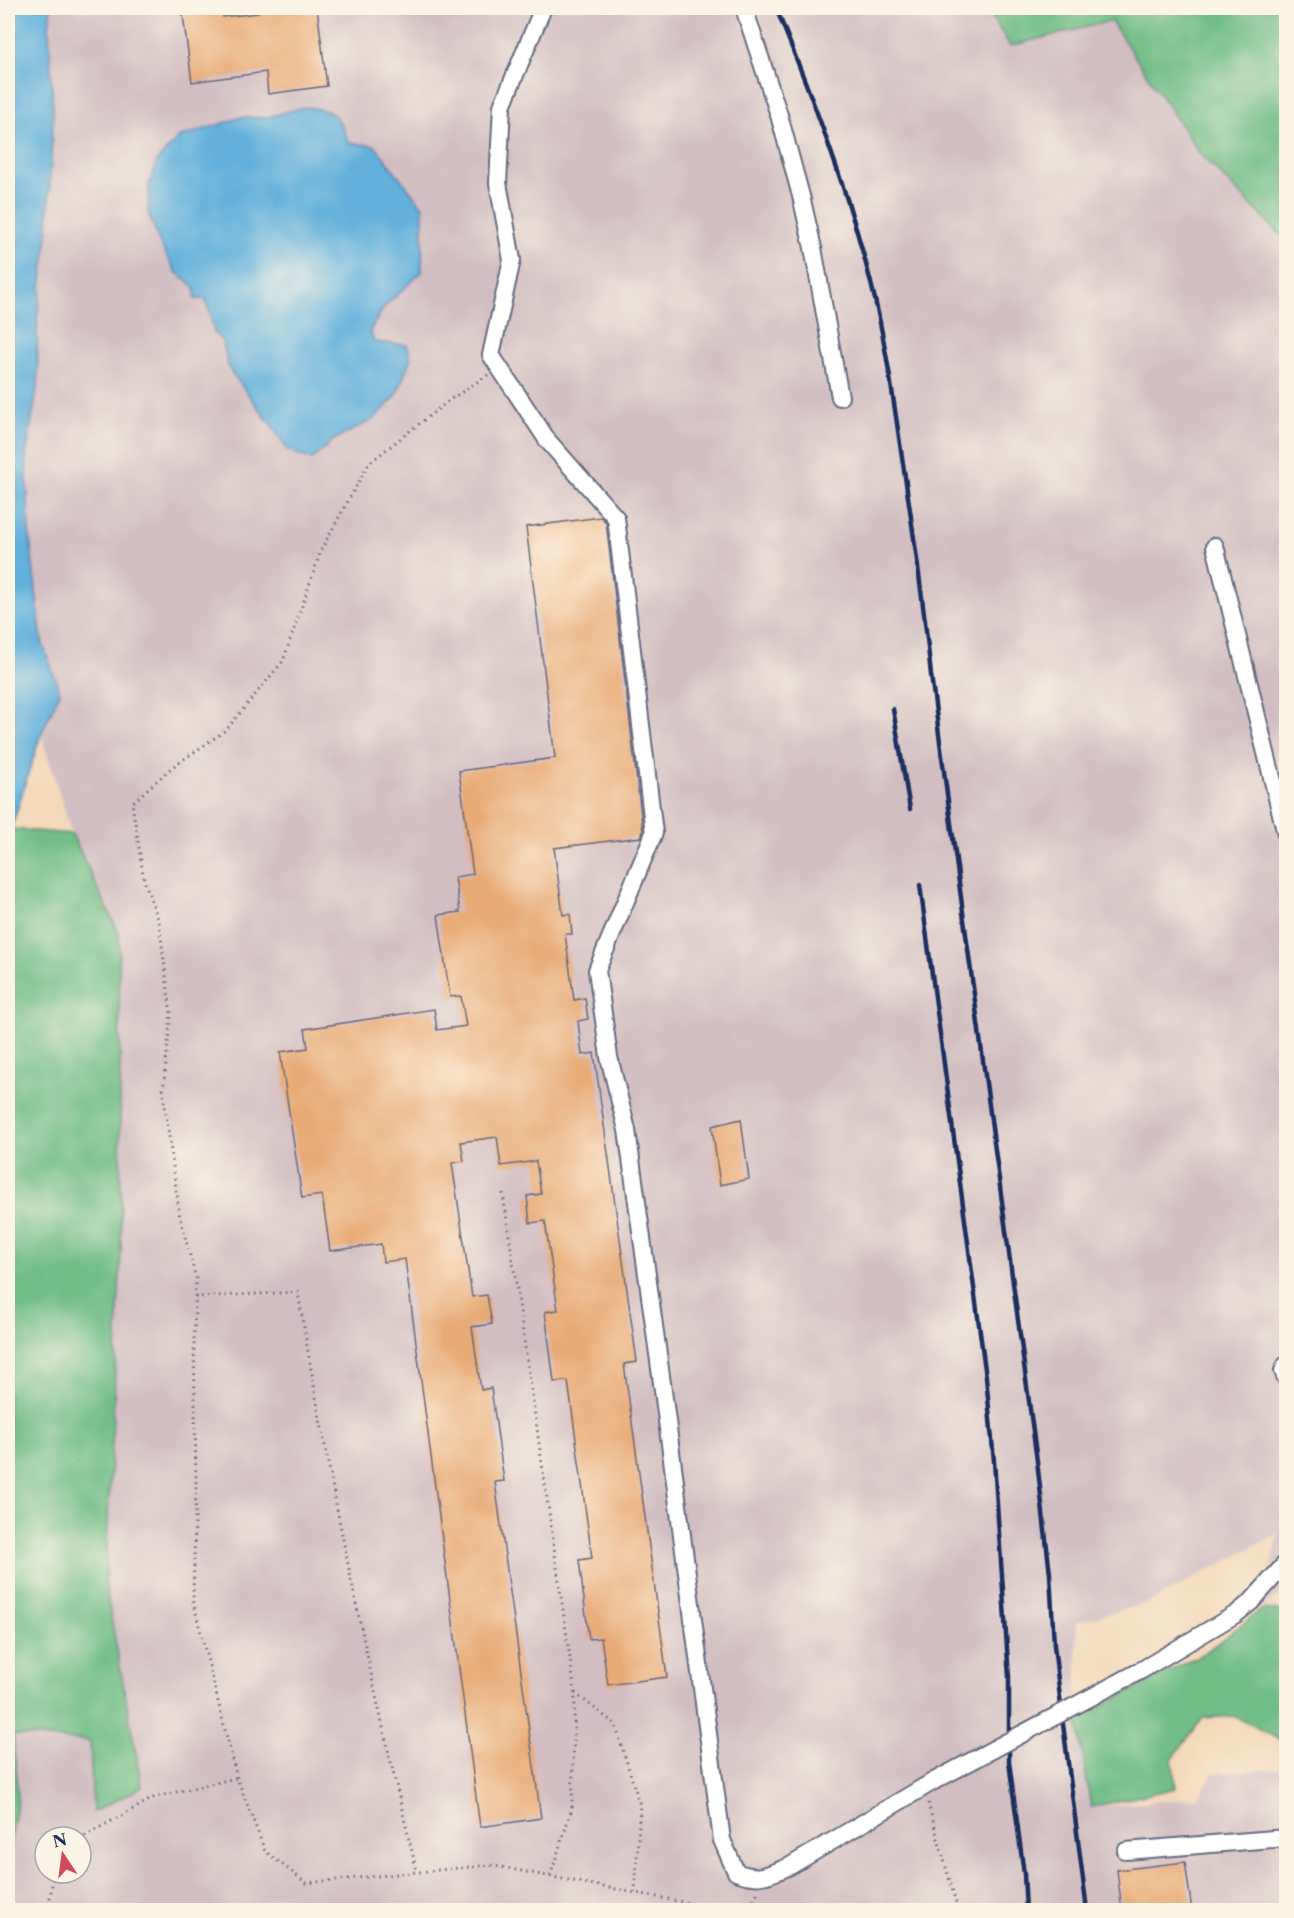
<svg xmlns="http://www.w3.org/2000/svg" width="1294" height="1918" font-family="'Libre Caslon Text',serif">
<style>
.industrial{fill:#d2bec2;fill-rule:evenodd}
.forest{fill:#72be87;stroke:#467672;stroke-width:1.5}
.water{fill:#62b1dc;stroke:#3e709d;stroke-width:1.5}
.building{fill:#e8ab77}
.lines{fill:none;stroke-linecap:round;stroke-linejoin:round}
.minor-casing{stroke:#676a7e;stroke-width:20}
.path{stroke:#676a7e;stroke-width:3;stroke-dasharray:1.5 4.5;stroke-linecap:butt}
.minor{stroke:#fff;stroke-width:16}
.rail{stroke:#1b2f5e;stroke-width:4.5}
.minor-bridge-casing{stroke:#676a7e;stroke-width:20;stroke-linecap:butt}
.minor-bridge{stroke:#fff;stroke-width:16}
</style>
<rect width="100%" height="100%" fill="#fcf5e5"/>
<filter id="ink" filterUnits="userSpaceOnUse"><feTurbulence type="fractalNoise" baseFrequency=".0167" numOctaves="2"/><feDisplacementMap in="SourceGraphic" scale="12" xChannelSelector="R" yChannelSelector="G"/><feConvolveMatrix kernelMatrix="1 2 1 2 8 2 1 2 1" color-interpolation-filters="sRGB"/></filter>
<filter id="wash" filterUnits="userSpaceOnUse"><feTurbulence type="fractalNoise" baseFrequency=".008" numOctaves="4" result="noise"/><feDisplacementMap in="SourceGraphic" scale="24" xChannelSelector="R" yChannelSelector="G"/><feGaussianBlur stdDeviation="1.35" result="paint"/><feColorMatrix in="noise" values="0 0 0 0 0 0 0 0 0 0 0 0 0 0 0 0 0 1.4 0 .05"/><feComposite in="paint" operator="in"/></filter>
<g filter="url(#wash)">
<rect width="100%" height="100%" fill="#f3d9ba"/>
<path class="industrial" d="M 51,8 L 987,8 L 1010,45 L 1111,21 L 1201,155 L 1286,240 L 1286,1591 L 1262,1609 L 1279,1533 L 1147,1603 L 1077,1622 L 1077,1718 L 1091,1807 L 1198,1798 L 1213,1773 L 1286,1769 L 1286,1910 L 8,1910 L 8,1853 L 18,1799 L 12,1735 L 90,1741 L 142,1787 L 105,1584 L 121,1250 L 119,934 L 72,834 L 41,734 L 60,692 L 42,642 L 29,531 L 26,454 L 38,383 L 37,319 L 47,242 L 53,115 L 49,28 ZM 45,1837 L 81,1837 L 81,1873 L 45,1873 Z"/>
<g class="forest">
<path d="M 987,8 L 1286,8 L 1286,240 L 1201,155 L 1111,21 L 1010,46 Z"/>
<path d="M 11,829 L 72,834 L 119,934 L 121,1250 L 105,1584 L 142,1787 L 93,1812 L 90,1741 L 13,1735 L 18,1799 L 8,1853 L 8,906 Z"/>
<path d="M 1262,1609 L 1286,1611 L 1286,1743 L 1234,1716 L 1203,1718 L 1172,1759 L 1176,1788 L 1091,1807 L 1077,1718 L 1204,1653 Z"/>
</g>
<g class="water">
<path d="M 8,8 L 51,8 L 49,28 L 53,115 L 47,242 L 37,319 L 38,383 L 26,454 L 29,531 L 42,642 L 60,692 L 41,734 L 11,829 L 8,906 Z"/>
<path d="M 304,107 C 335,111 337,112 348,142 L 375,146 L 423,207 L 422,272 L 385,306 L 370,330 L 374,342 L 407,345 L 411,358 L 396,396 L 374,419 L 332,441 L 312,460 L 287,450 L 275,430 L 229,369 L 223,343 L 214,332 L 206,299 L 195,299 L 195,287 L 176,272 L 160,244 L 148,212 L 149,186 L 157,161 L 178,138 L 242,117 L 264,118 Z"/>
</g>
<g id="blocks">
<g class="building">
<path d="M 182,8 L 222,8 L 223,17 L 258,13 L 257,8 L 317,8 L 327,86 L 268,94 L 266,72 L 192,82 Z"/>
<path d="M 601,517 L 606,522 L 643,832 L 641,837 L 554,848 L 563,915 L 570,914 L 572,934 L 565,934 L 574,1000 L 585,998 L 588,1019 L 578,1021 L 582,1055 L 594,1053 L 637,1362 L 624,1364 L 667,1677 L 608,1685 L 601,1638 L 589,1639 L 579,1560 L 592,1558 L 568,1381 L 554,1382 L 545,1312 L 558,1310 L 545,1221 L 530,1223 L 527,1196 L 541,1194 L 536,1161 L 501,1166 L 497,1137 L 461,1142 L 464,1161 L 452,1163 L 472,1297 L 487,1295 L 492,1324 L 472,1327 L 481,1390 L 491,1388 L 504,1481 L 495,1482 L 541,1818 L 480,1827 L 405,1259 L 383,1262 L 381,1244 L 330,1251 L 322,1195 L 302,1198 L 280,1052 L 308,1048 L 305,1029 L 434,1009 L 437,1030 L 466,1026 L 461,996 L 450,997 L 438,915 L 460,912 L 455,877 L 473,874 L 459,771 L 555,758 L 526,527 Z"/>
<path d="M 741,1119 L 749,1179 L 720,1185 L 712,1126 Z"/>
<path d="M 1185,1862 L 1192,1911 L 1122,1911 L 1117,1870 Z"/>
</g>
</g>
</g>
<g filter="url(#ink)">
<use href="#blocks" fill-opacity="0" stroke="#676a7e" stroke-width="1.5"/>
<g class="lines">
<defs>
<g id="minor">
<path d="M 543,8 L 502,106 L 498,183 L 512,260 L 491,355 L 548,441 L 616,518 L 654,833 L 597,970 L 609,1057 L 627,1130 L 662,1383 L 722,1840 L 736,1872 C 760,1881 768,1875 790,1866 L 934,1781"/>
<path d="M 744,8 L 779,115 L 801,196 L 813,248 L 840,397"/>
<path d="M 1215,546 L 1286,834"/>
<path d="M 1286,1365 L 1283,1371 L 1286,1378"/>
<path d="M 1140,1671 L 1236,1614 L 1251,1602 L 1286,1563"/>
<path d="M 1126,1851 L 1286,1838"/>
</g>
</defs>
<use href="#minor" class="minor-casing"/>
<g class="path">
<path d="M 488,375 L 451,399 L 369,463 L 322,548 L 283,661 L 226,730 L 171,768 L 132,803 L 144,880 L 159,922 L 171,1014 L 163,1091 L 180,1218 L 196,1278 L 194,1335 L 196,1482 L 193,1601 L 237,1778 L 265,1851 L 306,1883 L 490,1865 L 725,1910 L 751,1904 L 758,1892"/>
<path d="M 503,1193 L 575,1693 L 572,1808 L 550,1877"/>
<path d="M 195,1297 L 298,1292 C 330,1487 370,1680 417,1872"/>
<path d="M 575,1693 L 615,1724 L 640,1805 L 635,1892"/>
<path d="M 928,1803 L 958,1910"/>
<path d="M 81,1841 L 86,1835 L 155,1797 L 236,1778"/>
<path d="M 48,1910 L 54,1873"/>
</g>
<use href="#minor" class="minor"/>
<g class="rail">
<path d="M 776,8 C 812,97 846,185 870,279 C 884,333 892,389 900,444 C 912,521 923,598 931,675 L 1037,1461 L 1050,1574 L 1054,1645 L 1063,1724 L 1087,1910"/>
<path d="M 893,709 L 910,809"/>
<path d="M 920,885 L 986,1377 L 994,1461 L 1009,1677 L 1009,1762 L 1024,1874 L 1026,1910"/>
</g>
<defs>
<path id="minor-bridge" d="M 934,1781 L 1140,1671"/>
</defs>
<use href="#minor-bridge" class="minor-bridge-casing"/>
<use href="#minor-bridge" class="minor-bridge"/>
</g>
</g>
<rect width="1294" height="1918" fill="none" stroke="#fcf5e5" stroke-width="30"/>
<g transform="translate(63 1855) rotate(347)"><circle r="28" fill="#fcf5e5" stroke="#a2a6af" stroke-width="1.5"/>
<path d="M0-4.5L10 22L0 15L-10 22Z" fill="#d1495b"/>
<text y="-9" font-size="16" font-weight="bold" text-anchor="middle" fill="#1b2f5e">N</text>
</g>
</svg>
